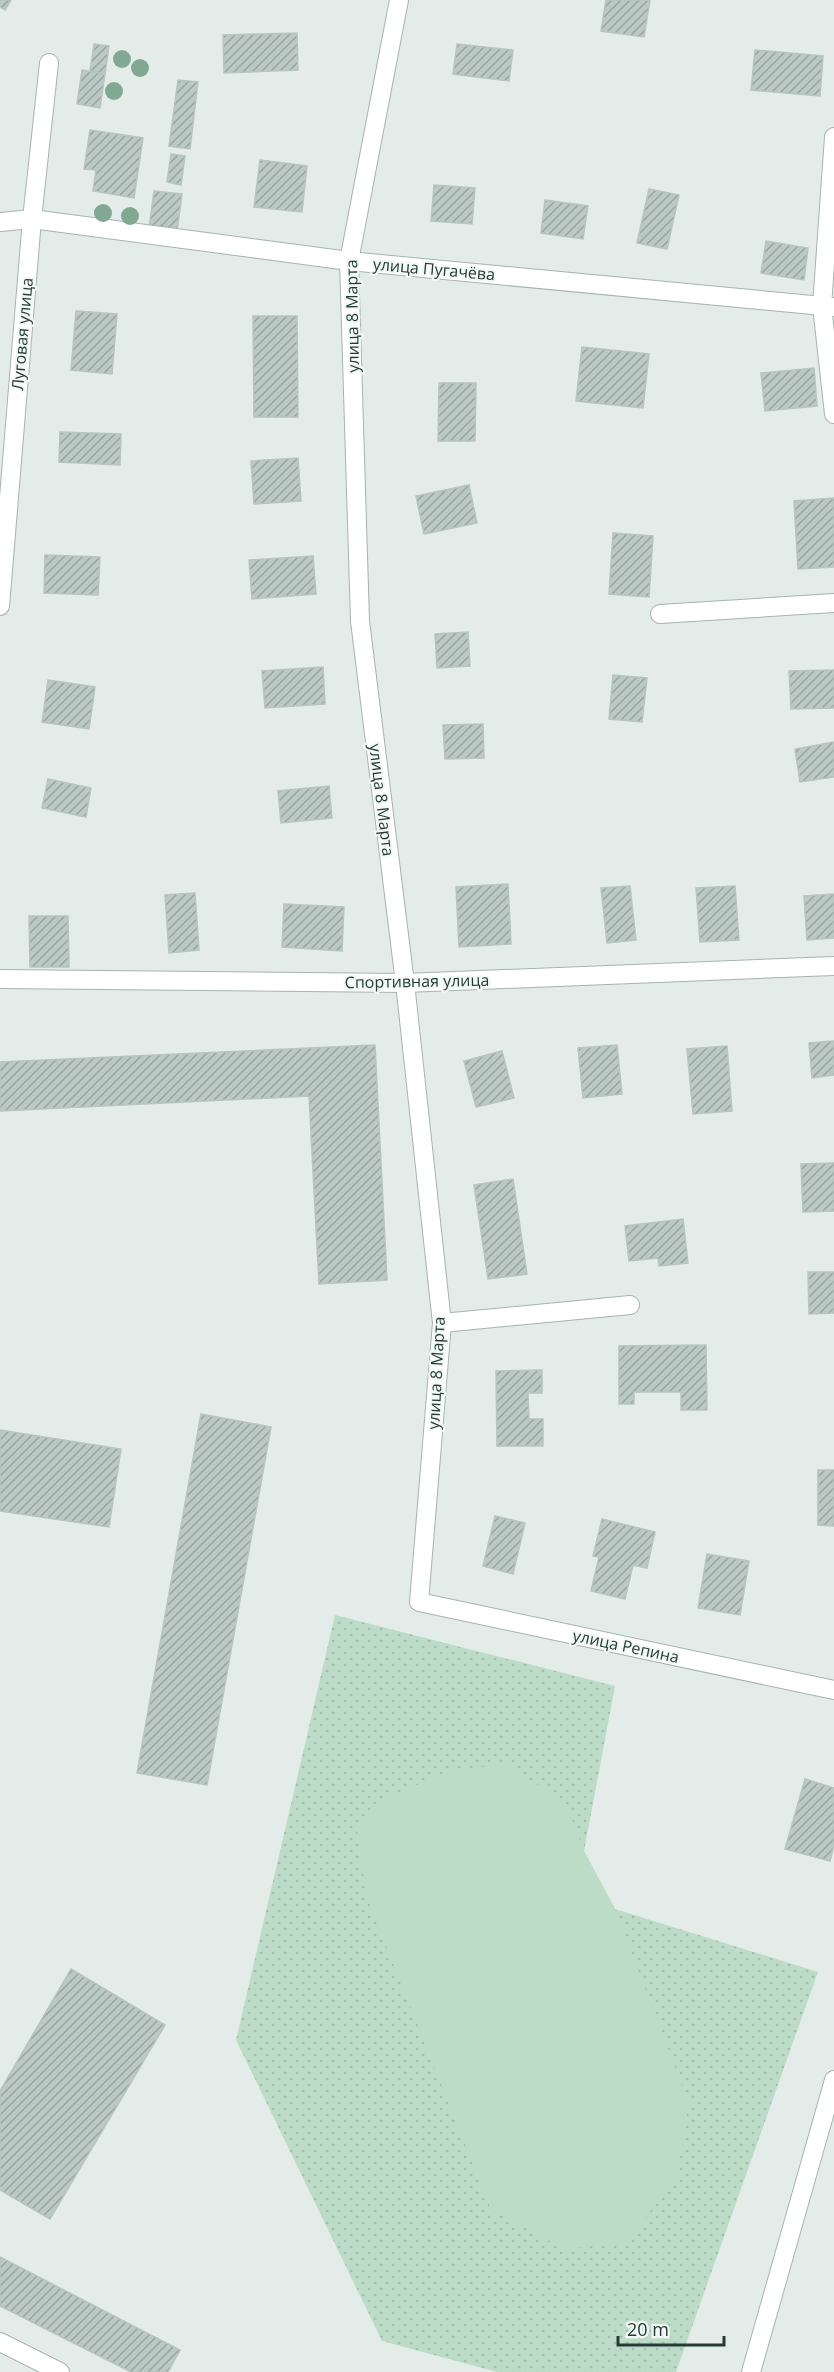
<svg xmlns="http://www.w3.org/2000/svg" width="834" height="2372" font-family="'Open Sans',sans-serif">
<style>
.park{fill:url(#park-dots)}
.pitch{fill:#bddcc7}
.building{fill:url(#building-hatch);stroke:#b6c5bf;stroke-width:1.5}
.lines{fill:none;stroke-linecap:round;stroke-linejoin:round}
.minor-casing{stroke:#a6b4af;stroke-width:20}
.minor{stroke:#fff;stroke-width:18}
.tree{fill:#81a892}
.labels{text-anchor:middle;dominant-baseline:central;stroke-width:4.5;stroke-linejoin:round;paint-order:stroke}
.street-label{font-size:16px;fill:#243c37;stroke:#f3f8f6}
</style>
<defs>
<pattern id="park-dots" width="8" height="8" patternUnits="userSpaceOnUse" patternTransform="scale(1.5)"><rect width="8" height="8" fill="#bddcc7"/><path d="M2 2h.1M6 6h.1" fill="none" stroke="#a2beac" stroke-width="1.8" stroke-linecap="round"/></pattern>
<pattern id="building-hatch" width="6" height="6" patternUnits="userSpaceOnUse" patternTransform="scale(1.5)"><rect width="6" height="6" fill="#bbc9c4"/><path d="M-1 1l2-2M0 6l6-6M5 7l2-2" fill="none" stroke="#98a4a0"/></pattern>
</defs>
<rect width="100%" height="100%" fill="#e3ece8"/>
<path class="park" d="M 335,1615 L 615,1686 L 584,1851 L 615,1909 L 818,1972 L 676,2372 L 497,2372 L 382,2341 L 236,2040 Z"/>
<path class="pitch" d="M 507,1765 L 566,1803 L 584,1851 L 615,1909 L 689,2104 L 677,2177 L 626,2243 L 564,2249 L 491,2210 L 366,1895 L 357,1831 L 377,1801 L 456,1769 Z"/>
<g class="building">
<path d="M 0,0 L 11,0 L 5,10 L 0,7 Z"/>
<path d="M 606,0 L 650,0 L 644,37 L 601,31 Z"/>
<path d="M 297,33 L 298,70 L 224,73 L 223,35 Z"/>
<path d="M 94,44 L 109,46 L 105,74 L 90,71 Z"/>
<path d="M 457,44 L 513,50 L 509,81 L 453,74 Z"/>
<path d="M 755,50 L 823,56 L 820,96 L 751,90 Z"/>
<path d="M 82,70 L 105,74 L 100,108 L 77,104 Z"/>
<path d="M 178,80 L 198,82 L 190,149 L 169,146 Z"/>
<path d="M 90,130 L 143,138 L 134,198 L 93,191 L 96,170 L 84,169 Z"/>
<path d="M 171,154 L 185,156 L 181,185 L 167,182 Z"/>
<path d="M 260,160 L 307,166 L 302,212 L 254,207 Z"/>
<path d="M 434,185 L 475,188 L 472,224 L 431,221 Z"/>
<path d="M 649,189 L 679,195 L 667,249 L 637,243 Z"/>
<path d="M 154,191 L 182,194 L 177,231 L 149,228 Z"/>
<path d="M 545,200 L 588,206 L 583,239 L 541,233 Z"/>
<path d="M 766,241 L 808,248 L 804,280 L 761,273 Z"/>
<path d="M 76,311 L 117,314 L 112,374 L 71,370 Z"/>
<path d="M 253,316 L 297,316 L 298,417 L 254,417 Z"/>
<path d="M 582,347 L 649,354 L 643,408 L 576,401 Z"/>
<path d="M 814,368 L 817,406 L 765,411 L 761,373 Z"/>
<path d="M 439,383 L 476,383 L 475,441 L 438,441 Z"/>
<path d="M 60,432 L 121,434 L 120,465 L 59,462 Z"/>
<path d="M 298,458 L 301,501 L 254,504 L 251,461 Z"/>
<path d="M 469,485 L 477,523 L 424,534 L 416,496 Z"/>
<path d="M 834,498 L 834,567 L 798,569 L 794,501 Z"/>
<path d="M 613,533 L 653,536 L 649,597 L 609,594 Z"/>
<path d="M 45,555 L 100,557 L 98,595 L 44,593 Z"/>
<path d="M 313,556 L 316,594 L 252,599 L 249,560 Z"/>
<path d="M 468,632 L 470,666 L 437,668 L 435,634 Z"/>
<path d="M 323,667 L 325,704 L 265,708 L 262,671 Z"/>
<path d="M 834,670 L 834,708 L 791,709 L 789,671 Z"/>
<path d="M 613,675 L 647,678 L 642,722 L 609,719 Z"/>
<path d="M 48,680 L 95,687 L 89,729 L 42,722 Z"/>
<path d="M 483,724 L 484,758 L 445,759 L 443,725 Z"/>
<path d="M 834,742 L 834,777 L 800,782 L 795,749 Z"/>
<path d="M 48,779 L 91,788 L 86,817 L 42,808 Z"/>
<path d="M 329,786 L 332,818 L 281,823 L 278,791 Z"/>
<path d="M 508,884 L 511,944 L 459,947 L 456,887 Z"/>
<path d="M 630,886 L 636,940 L 607,943 L 601,888 Z"/>
<path d="M 735,886 L 739,940 L 700,942 L 696,888 Z"/>
<path d="M 195,893 L 199,950 L 169,953 L 165,895 Z"/>
<path d="M 834,894 L 834,938 L 807,940 L 804,896 Z"/>
<path d="M 284,904 L 344,907 L 342,951 L 282,947 Z"/>
<path d="M 29,916 L 68,916 L 69,967 L 30,967 Z"/>
<path d="M 834,1041 L 834,1075 L 812,1078 L 809,1043 Z"/>
<path d="M 375,1045 L 387,1280 L 319,1284 L 309,1096 L 0,1111 L 0,1062 Z"/>
<path d="M 617,1045 L 622,1094 L 583,1098 L 578,1048 Z"/>
<path d="M 727,1046 L 732,1111 L 693,1114 L 687,1049 Z"/>
<path d="M 502,1051 L 514,1098 L 476,1107 L 464,1061 Z"/>
<path d="M 834,1163 L 834,1211 L 803,1212 L 801,1164 Z"/>
<path d="M 513,1179 L 527,1274 L 488,1279 L 474,1185 Z"/>
<path d="M 683,1219 L 688,1263 L 659,1266 L 658,1258 L 629,1261 L 625,1226 Z"/>
<path d="M 808,1272 L 834,1272 L 834,1313 L 809,1314 Z"/>
<path d="M 706,1345 L 707,1410 L 681,1410 L 681,1392 L 634,1392 L 634,1404 L 619,1404 L 619,1346 Z"/>
<path d="M 542,1370 L 542,1393 L 528,1393 L 529,1419 L 543,1419 L 543,1446 L 497,1446 L 496,1371 Z"/>
<path d="M 201,1414 L 271,1427 L 207,1785 L 137,1773 Z"/>
<path d="M 0,1430 L 121,1449 L 109,1527 L 0,1511 Z"/>
<path d="M 818,1470 L 834,1470 L 834,1526 L 818,1525 Z"/>
<path d="M 495,1516 L 525,1523 L 513,1574 L 483,1566 Z"/>
<path d="M 602,1519 L 655,1532 L 647,1568 L 633,1565 L 625,1599 L 591,1591 L 599,1557 L 593,1556 Z"/>
<path d="M 707,1554 L 749,1561 L 740,1615 L 698,1608 Z"/>
<path d="M 805,1779 L 834,1788 L 834,1845 L 830,1861 L 785,1849 Z"/>
<path d="M 71,1969 L 165,2025 L 50,2219 L 0,2190 L 0,2091 Z"/>
<path d="M 0,2257 L 180,2350 L 168,2372 L 131,2372 L 0,2306 Z"/>
</g>
<g class="lines">
<defs>
<g id="minor">
<path d="M 399,0 L 349,261 L 360,621 L 405,983 L 442,1323 L 419,1602 L 834,1690"/>
<path d="M 834,137 L 822,306 L 834,414"/>
<path d="M 0,222 L 32,219 L 349,261 L 834,307"/>
<path d="M 0,606 L 32,219 L 49,63"/>
<path d="M 660,614 L 834,603"/>
<path d="M 0,979 L 405,983 L 834,966"/>
<path d="M 442,1323 L 630,1305"/>
<path d="M 0,2342 L 60,2372"/>
<path d="M 751,2372 L 834,2080"/>
</g>
</defs>
<use href="#minor" class="minor-casing"/>
<use href="#minor" class="minor"/>
</g>
<g class="tree">
<circle cx="122" cy="59" r="9"/>
<circle cx="140" cy="68" r="9"/>
<circle cx="114" cy="91" r="9"/>
<circle cx="103" cy="213" r="9"/>
<circle cx="130" cy="216" r="9"/>
</g>
<g class="labels">
<g class="street-label">
<text transform="translate(434 269) rotate(5)">улица Пугачёва</text>
<text transform="translate(352 316) rotate(-91)">улица 8 Марта</text>
<text transform="translate(22 334) rotate(-85)">Луговая улица</text>
<text transform="translate(382 800) rotate(83)">улица 8 Марта</text>
<text transform="translate(417 981) rotate(-1)">Спортивная улица</text>
<text transform="translate(436 1373) rotate(-87)">улица 8 Марта</text>
<text transform="translate(626 1646) rotate(12)">улица Репина</text>
</g>
</g>
<path d="M618 2336v9h106v-9" fill="none" stroke="#243c37" stroke-width="3"/>
<text x="627" y="2336" font-size="18" fill="#243c37" stroke="#f3f8f6" stroke-width="4.5" paint-order="stroke">20 m</text>
</svg>
